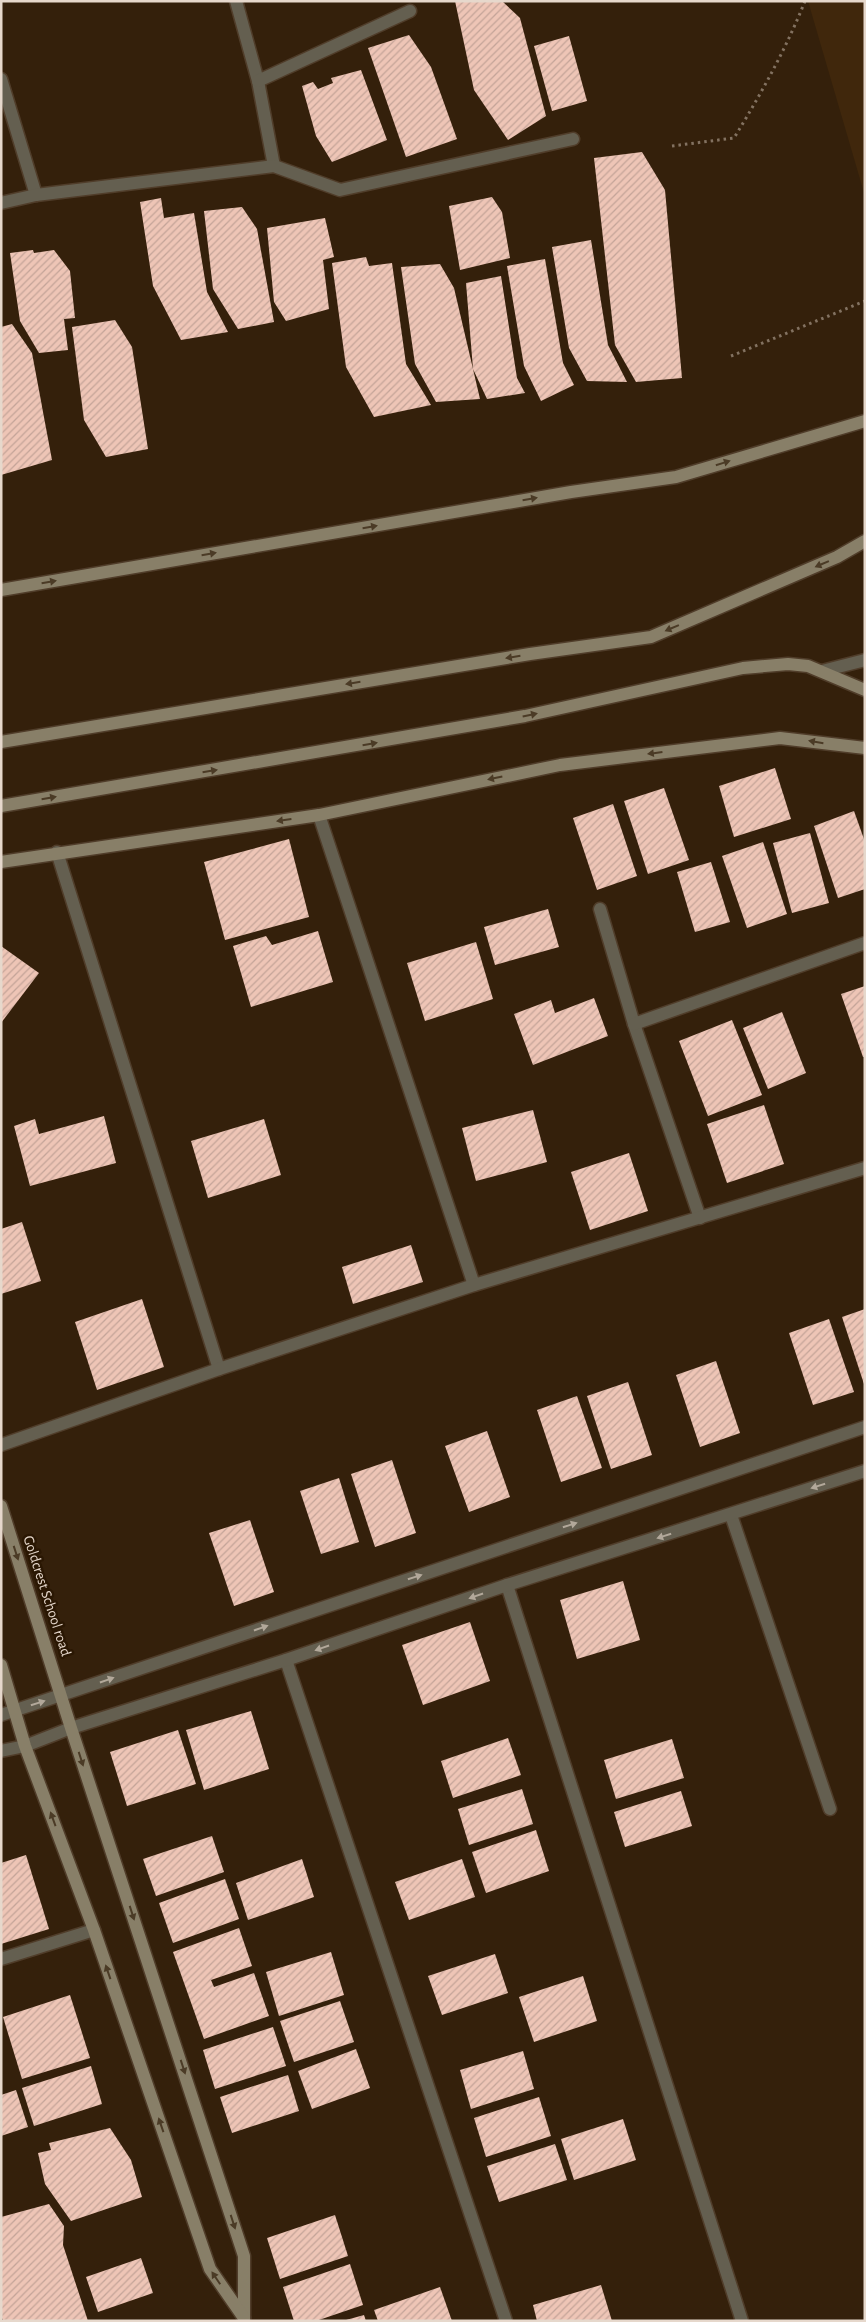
<svg xmlns="http://www.w3.org/2000/svg" width="866" height="2322" font-family="'Alegreya Sans',sans-serif">
<style>
.built{fill:#40270c}
.building{fill:url(#building-hatch)}
.lines{fill:none;stroke-linecap:round;stroke-linejoin:round}
.street-casing{stroke:#503d2a;stroke-width:15}
.secondary-casing{stroke:#503d2a;stroke-width:15}
.path{stroke:#837261;stroke-width:3;stroke-dasharray:2.5 4;stroke-linecap:butt}
.street{stroke:#645f50;stroke-width:12}
.secondary{stroke:#887f68;stroke-width:12}
.oneway{fill:#4b3b26}
.oneway2{fill:#b2a89a}
.labels{text-anchor:middle;dominant-baseline:central;stroke-width:5;stroke-linejoin:round;paint-order:stroke}
.street-label{font-size:15px;fill:#e6d8cc;stroke:#2a1703}
</style>
<defs>
<pattern id="building-hatch" width="6" height="6" patternUnits="userSpaceOnUse" patternTransform="scale(1.25)"><rect width="6" height="6" fill="#eec5b6"/><path d="M-1 1l2-2M0 6l6-6M5 7l2-2" fill="none" stroke="#c4a498"/></pattern>
</defs>
<rect width="100%" height="100%" fill="#34200b"/>
<path class="built" d="M 808,1 L 865,1 L 865,196 Z"/>
<g class="building">
<path d="M 455,1 L 502,1 L 520,18 L 546,116 L 508,140 L 474,90 Z"/>
<path d="M 409,35 L 431,67 L 457,139 L 406,157 L 368,48 Z"/>
<path d="M 569,36 L 587,101 L 552,111 L 534,46 Z"/>
<path d="M 361,70 L 387,140 L 332,162 L 316,136 L 302,86 L 313,82 L 318,89 L 333,83 L 331,78 Z"/>
<path d="M 642,152 L 665,190 L 682,378 L 636,382 L 615,345 L 594,158 Z"/>
<path d="M 492,197 L 502,212 L 510,258 L 460,270 L 449,206 Z"/>
<path d="M 161,198 L 164,218 L 194,213 L 207,292 L 228,332 L 181,340 L 153,286 L 140,202 Z"/>
<path d="M 242,207 L 257,229 L 274,322 L 238,329 L 213,289 L 204,211 Z"/>
<path d="M 325,218 L 334,257 L 323,260 L 329,309 L 286,321 L 274,302 L 267,228 Z"/>
<path d="M 591,240 L 608,345 L 627,382 L 587,381 L 569,348 L 552,247 Z"/>
<path d="M 33,250 L 34,253 L 54,250 L 70,271 L 75,318 L 64,319 L 68,350 L 39,353 L 20,321 L 10,253 Z"/>
<path d="M 366,257 L 369,266 L 392,263 L 406,364 L 431,405 L 374,417 L 346,367 L 332,263 Z"/>
<path d="M 545,259 L 563,363 L 574,385 L 541,401 L 524,366 L 507,266 Z"/>
<path d="M 440,264 L 454,288 L 473,369 L 466,283 L 501,276 L 517,378 L 525,393 L 487,399 L 473,369 L 480,399 L 436,402 L 415,364 L 401,267 Z"/>
<path d="M 115,320 L 132,347 L 148,449 L 106,457 L 84,420 L 72,327 Z"/>
<path d="M 12,324 L 32,353 L 52,460 L 1,475 L 1,327 Z"/>
<path d="M 775,768 L 791,819 L 734,837 L 719,786 Z"/>
<path d="M 664,788 L 689,860 L 648,874 L 624,801 Z"/>
<path d="M 613,804 L 637,876 L 597,890 L 573,818 Z"/>
<path d="M 854,811 L 865,842 L 865,889 L 838,898 L 814,826 Z"/>
<path d="M 810,833 L 829,903 L 792,913 L 773,843 Z"/>
<path d="M 289,839 L 309,917 L 225,940 L 204,862 Z"/>
<path d="M 763,842 L 787,914 L 747,928 L 722,856 Z"/>
<path d="M 711,862 L 730,922 L 695,932 L 677,872 Z"/>
<path d="M 548,909 L 559,947 L 495,965 L 484,927 Z"/>
<path d="M 318,931 L 333,982 L 251,1007 L 233,946 L 266,936 L 272,945 Z"/>
<path d="M 476,942 L 493,999 L 425,1021 L 407,963 Z"/>
<path d="M 1,946 L 39,973 L 1,1023 Z"/>
<path d="M 865,986 L 865,1057 L 863,1057 L 841,994 Z"/>
<path d="M 594,998 L 608,1036 L 533,1065 L 514,1014 L 551,1000 L 555,1013 Z"/>
<path d="M 782,1012 L 806,1073 L 768,1089 L 743,1028 Z"/>
<path d="M 732,1020 L 762,1095 L 708,1116 L 679,1041 Z"/>
<path d="M 764,1105 L 784,1164 L 727,1183 L 707,1124 Z"/>
<path d="M 533,1110 L 547,1162 L 476,1181 L 462,1128 Z"/>
<path d="M 104,1116 L 116,1163 L 30,1186 L 14,1126 L 35,1119 L 39,1134 Z"/>
<path d="M 264,1119 L 281,1175 L 208,1198 L 191,1141 Z"/>
<path d="M 629,1153 L 648,1211 L 590,1230 L 571,1172 Z"/>
<path d="M 22,1222 L 41,1281 L 1,1294 L 1,1229 Z"/>
<path d="M 411,1245 L 423,1282 L 353,1304 L 342,1267 Z"/>
<path d="M 142,1299 L 164,1367 L 97,1390 L 75,1322 Z"/>
<path d="M 865,1309 L 865,1384 L 864,1384 L 842,1317 Z"/>
<path d="M 829,1319 L 854,1392 L 813,1405 L 789,1333 Z"/>
<path d="M 716,1361 L 740,1433 L 700,1447 L 676,1375 Z"/>
<path d="M 628,1382 L 652,1455 L 611,1469 L 587,1396 Z"/>
<path d="M 577,1396 L 602,1468 L 561,1482 L 537,1410 Z"/>
<path d="M 487,1431 L 510,1497 L 469,1512 L 445,1446 Z"/>
<path d="M 392,1460 L 416,1533 L 375,1547 L 351,1474 Z"/>
<path d="M 339,1478 L 359,1542 L 321,1554 L 300,1491 Z"/>
<path d="M 250,1520 L 274,1592 L 234,1606 L 209,1533 Z"/>
<path d="M 623,1581 L 640,1640 L 577,1659 L 560,1600 Z"/>
<path d="M 470,1622 L 490,1681 L 423,1705 L 402,1645 Z"/>
<path d="M 251,1711 L 269,1769 L 204,1790 L 186,1730 Z"/>
<path d="M 178,1730 L 196,1784 L 127,1806 L 110,1752 Z"/>
<path d="M 508,1738 L 521,1775 L 453,1798 L 441,1761 Z"/>
<path d="M 672,1739 L 684,1778 L 616,1799 L 604,1760 Z"/>
<path d="M 522,1789 L 533,1824 L 469,1845 L 458,1809 Z"/>
<path d="M 681,1791 L 692,1826 L 625,1847 L 614,1812 Z"/>
<path d="M 536,1830 L 549,1871 L 486,1893 L 472,1852 Z"/>
<path d="M 212,1836 L 224,1872 L 156,1896 L 143,1859 Z"/>
<path d="M 26,1855 L 49,1929 L 1,1944 L 1,1863 Z"/>
<path d="M 302,1859 L 314,1897 L 248,1920 L 236,1883 Z"/>
<path d="M 462,1859 L 475,1897 L 409,1920 L 395,1882 Z"/>
<path d="M 225,1879 L 239,1919 L 173,1943 L 159,1903 Z"/>
<path d="M 239,1928 L 252,1966 L 211,1980 L 214,1987 L 254,1973 L 269,2016 L 204,2039 L 173,1952 Z"/>
<path d="M 331,1952 L 344,1995 L 279,2016 L 266,1972 Z"/>
<path d="M 495,1954 L 508,1993 L 442,2015 L 428,1976 Z"/>
<path d="M 583,1976 L 597,2021 L 534,2042 L 519,1997 Z"/>
<path d="M 70,1995 L 90,2058 L 22,2079 L 3,2017 Z"/>
<path d="M 340,2001 L 354,2042 L 294,2062 L 280,2021 Z"/>
<path d="M 273,2027 L 286,2066 L 215,2089 L 203,2050 Z"/>
<path d="M 356,2049 L 370,2088 L 312,2109 L 298,2071 Z"/>
<path d="M 523,2051 L 534,2089 L 471,2109 L 460,2070 Z"/>
<path d="M 91,2066 L 102,2104 L 34,2126 L 22,2088 Z"/>
<path d="M 288,2075 L 299,2111 L 232,2133 L 220,2097 Z"/>
<path d="M 16,2090 L 28,2127 L 1,2136 L 1,2095 Z"/>
<path d="M 539,2097 L 551,2136 L 486,2157 L 474,2118 Z"/>
<path d="M 623,2119 L 636,2160 L 574,2180 L 561,2139 Z"/>
<path d="M 110,2128 L 131,2160 L 142,2197 L 71,2221 L 45,2184 L 38,2153 L 51,2150 L 49,2143 Z"/>
<path d="M 555,2144 L 567,2180 L 499,2202 L 487,2166 Z"/>
<path d="M 49,2204 L 64,2226 L 63,2245 L 88,2321 L 4,2321 L 1,2317 L 1,2217 Z"/>
<path d="M 335,2215 L 348,2256 L 280,2279 L 267,2238 Z"/>
<path d="M 141,2258 L 153,2293 L 98,2312 L 86,2277 Z"/>
<path d="M 350,2264 L 363,2305 L 316,2321 L 294,2321 L 283,2287 Z"/>
<path d="M 601,2285 L 612,2321 L 537,2321 L 533,2305 Z"/>
<path d="M 440,2287 L 452,2321 L 378,2321 L 374,2310 Z"/>
<path d="M 364,2315 L 366,2321 L 346,2321 L 346,2320 Z"/>
</g>
<g class="lines">
<defs>
<g id="street">
<path d="M 236,1 L 258,81 L 274,166"/>
<path d="M 1,79 L 36,195"/>
<path d="M 258,81 L 410,11"/>
<path d="M 1,203 L 36,195 L 274,166 L 340,190 L 573,139"/>
<path d="M 822,671 L 865,660"/>
<path d="M 319,815 L 474,1285"/>
<path d="M 57,852 L 219,1369"/>
<path d="M 600,909 L 634,1024 L 700,1218"/>
<path d="M 634,1024 L 865,943"/>
<path d="M 1,1445 L 219,1369 L 474,1285 L 865,1168"/>
<path d="M 731,1515 L 830,1809"/>
<path d="M 507,1585 L 742,2321"/>
<path d="M 286,1660 L 506,2321"/>
<path d="M 1,1715 L 865,1427"/>
<path d="M 1,1751 L 25,1746 L 71,1728 L 286,1660 L 507,1585 L 865,1471"/>
<path d="M 1,1959 L 94,1930"/>
</g>
<g id="secondary">
<path d="M 1,590 L 571,492 L 676,477 L 865,421"/>
<path d="M 1,742 L 530,654 L 651,637 L 837,557 L 865,541"/>
<path d="M 1,806 L 525,716 L 743,668 L 788,664 L 808,666 L 865,690"/>
<path d="M 1,862 L 319,815 L 560,765 L 780,738 L 865,748"/>
<path d="M 1,1506 L 71,1728 L 244,2256 L 244,2318"/>
<path d="M 1,1665 L 25,1746 L 94,1930 L 210,2269 L 244,2318"/>
</g>
</defs>
<use href="#street" class="street-casing"/>
<use href="#secondary" class="secondary-casing"/>
<g class="path">
<path d="M 672,146 L 734,138 C 761,94 786,49 805,1"/>
<path d="M 731,356 L 865,301"/>
</g>
<use href="#street" class="street"/>
<use href="#secondary" class="secondary"/>
</g>
<defs><path id="oneway-solid" d="M-6-.8H1V-3.2L6.5 0L1 3.2V.8H-6Z" transform="scale(1.25)"/></defs>
<g class="oneway">
<use href="#oneway-solid" transform="translate(723 463) rotate(-17)"/>
<use href="#oneway-solid" transform="translate(530 499) rotate(-10)"/>
<use href="#oneway-solid" transform="translate(370 527) rotate(-10)"/>
<use href="#oneway-solid" transform="translate(209 554) rotate(-10)"/>
<use href="#oneway-solid" transform="translate(822 564) rotate(157)"/>
<use href="#oneway-solid" transform="translate(49 582) rotate(-10)"/>
<use href="#oneway-solid" transform="translate(672 628) rotate(157)"/>
<use href="#oneway-solid" transform="translate(513 657) rotate(171)"/>
<use href="#oneway-solid" transform="translate(353 683) rotate(171)"/>
<use href="#oneway-solid" transform="translate(530 715) rotate(-12)"/>
<use href="#oneway-solid" transform="translate(816 742) rotate(-170)"/>
<use href="#oneway-solid" transform="translate(370 744) rotate(-10)"/>
<use href="#oneway-solid" transform="translate(655 753) rotate(173)"/>
<use href="#oneway-solid" transform="translate(210 771) rotate(-9)"/>
<use href="#oneway-solid" transform="translate(495 778) rotate(168)"/>
<use href="#oneway-solid" transform="translate(49 798) rotate(-10)"/>
<use href="#oneway-solid" transform="translate(284 820) rotate(172)"/>
<use href="#oneway-solid" transform="translate(16 1553) rotate(72)"/>
<use href="#oneway-solid" transform="translate(81 1759) rotate(72)"/>
<use href="#oneway-solid" transform="translate(53 1819) rotate(-110)"/>
<use href="#oneway-solid" transform="translate(132 1913) rotate(72)"/>
<use href="#oneway-solid" transform="translate(108 1972) rotate(-109)"/>
<use href="#oneway-solid" transform="translate(183 2067) rotate(72)"/>
<use href="#oneway-solid" transform="translate(161 2125) rotate(-109)"/>
<use href="#oneway-solid" transform="translate(233 2222) rotate(72)"/>
<use href="#oneway-solid" transform="translate(216 2278) rotate(-124)"/>
</g>
<g class="oneway2">
<use href="#oneway-solid" transform="translate(818 1486) rotate(162)"/>
<use href="#oneway-solid" transform="translate(570 1525) rotate(-18)"/>
<use href="#oneway-solid" transform="translate(664 1536) rotate(163)"/>
<use href="#oneway-solid" transform="translate(415 1577) rotate(-18)"/>
<use href="#oneway-solid" transform="translate(476 1596) rotate(161)"/>
<use href="#oneway-solid" transform="translate(261 1628) rotate(-19)"/>
<use href="#oneway-solid" transform="translate(322 1648) rotate(161)"/>
<use href="#oneway-solid" transform="translate(107 1680) rotate(-19)"/>
<use href="#oneway-solid" transform="translate(38 1703) rotate(-18)"/>
</g>
<g class="labels">
<g class="street-label">
<text transform="translate(47 1596) rotate(72)">Goldcrest School road</text>
</g>
</g>
<rect width="866" height="2322" fill="none" stroke="#e6d8cc" stroke-width="5"/>
</svg>
